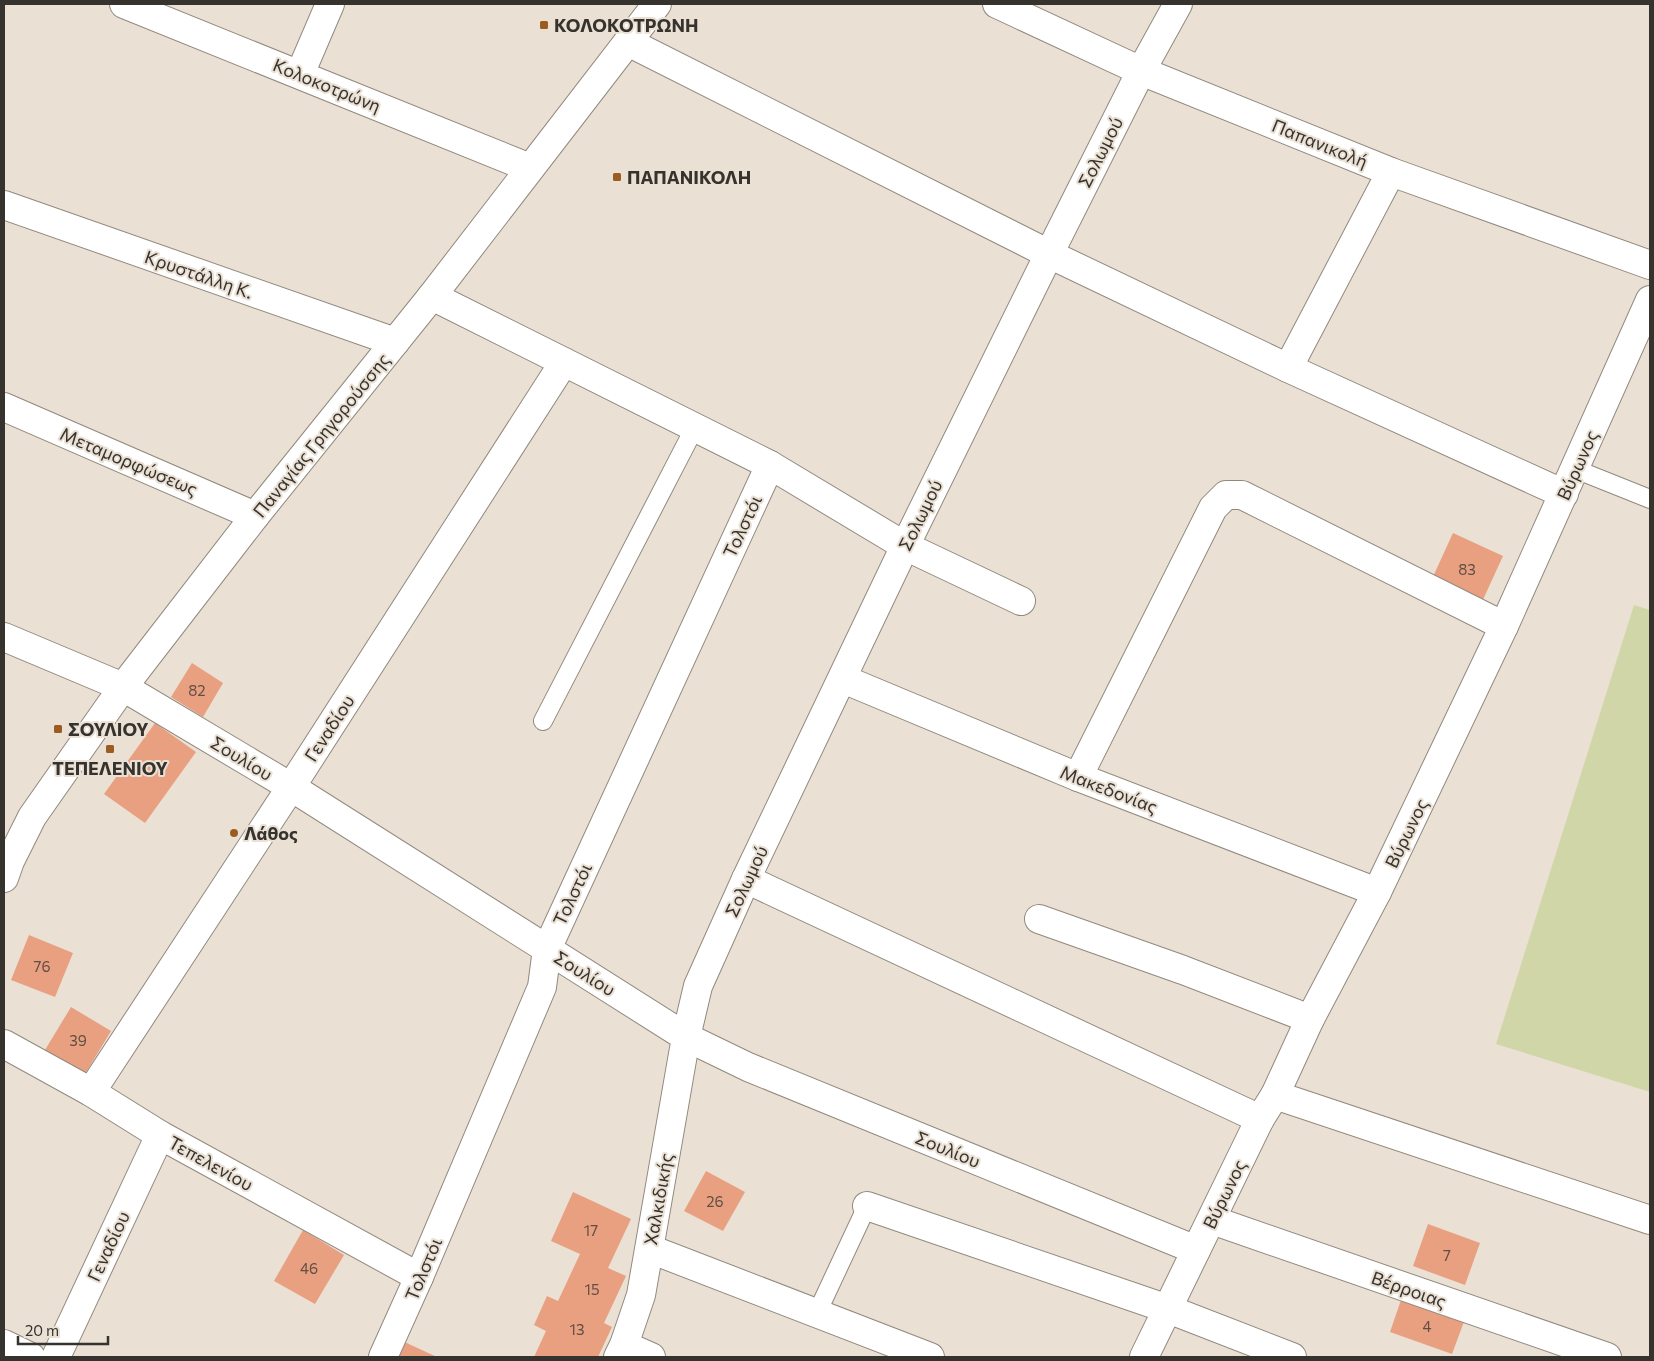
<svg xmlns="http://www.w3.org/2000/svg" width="1654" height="1361" font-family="Commissioner,sans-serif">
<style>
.green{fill:#d1d6a8}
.building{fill:#e8a081}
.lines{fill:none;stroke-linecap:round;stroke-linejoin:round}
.service-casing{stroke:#92897e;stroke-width:20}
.minor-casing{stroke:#92897e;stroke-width:30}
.tertiary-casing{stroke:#92897e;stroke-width:30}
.service{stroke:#fff;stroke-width:18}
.minor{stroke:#fff;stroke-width:28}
.tertiary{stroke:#fff;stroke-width:28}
.poi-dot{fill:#9a5c21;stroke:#eae0d4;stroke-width:2}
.labels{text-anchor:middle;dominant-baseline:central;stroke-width:4;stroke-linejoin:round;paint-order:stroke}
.number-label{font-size:15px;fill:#624e43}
.poi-label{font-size:18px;font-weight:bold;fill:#36322e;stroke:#eae0d4;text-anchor:start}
.street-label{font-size:18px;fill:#36322e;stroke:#eae0d4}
</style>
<rect width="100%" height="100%" fill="#eae0d4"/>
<path class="green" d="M 1634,605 L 1650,610 L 1650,1092 L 1496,1044 Z"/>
<g class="building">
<path d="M 1453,533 L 1503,556 L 1481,604 L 1431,581 Z"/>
<path d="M 192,663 L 223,683 L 203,717 L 171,697 Z"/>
<path d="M 155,723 L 196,752 L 145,823 L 104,794 Z"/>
<path d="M 29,935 L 73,953 L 55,997 L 11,980 Z"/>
<path d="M 71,1007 L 111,1031 L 85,1074 L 45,1050 Z"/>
<path d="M 706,1171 L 745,1192 L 723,1231 L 684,1211 Z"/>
<path d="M 573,1192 L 631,1219 L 608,1268 L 626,1276 L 604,1323 L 612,1327 L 598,1357 L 534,1357 L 546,1331 L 534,1325 L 547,1296 L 558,1301 L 580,1254 L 551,1241 Z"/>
<path d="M 1428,1224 L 1480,1243 L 1465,1285 L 1413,1266 Z"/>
<path d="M 303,1230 L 344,1255 L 315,1304 L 274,1281 Z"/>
<path d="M 1402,1297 L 1465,1319 L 1452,1354 L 1390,1332 Z"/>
<path d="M 398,1339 L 437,1357 L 389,1357 Z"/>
</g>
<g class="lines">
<defs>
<g id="service">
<path d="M 1575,469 L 1650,499"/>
<path d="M 543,721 L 695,427"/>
<path d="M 817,1313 L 867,1206"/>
</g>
<g id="minor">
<path d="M 124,4 L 530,168"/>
<path d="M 997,4 L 1141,71 L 1391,172 L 1650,265"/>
<path d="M 1178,4 L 1141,71 L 1049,254 L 905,546 L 746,879 L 698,986 L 686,1037 L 748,1067 L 1196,1250"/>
<path d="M 628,42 L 1049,254 L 1288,368 L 1564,494"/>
<path d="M 300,74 L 330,4"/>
<path d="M 4,205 L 395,342"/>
<path d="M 432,296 L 770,465 L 905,546 L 1021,601"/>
<path d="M 1288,368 L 1391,172"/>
<path d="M 4,407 L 255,516"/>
<path d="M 843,679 L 1078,777 L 1377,892"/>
<path d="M 1078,777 L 1213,508 L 1226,495 L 1242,495 L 1504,626"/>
<path d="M 746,879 L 1260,1119"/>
<path d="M 1039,919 L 1183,970 L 1310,1019"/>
<path d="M 4,1044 L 91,1092 L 160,1135 L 419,1277"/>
<path d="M 91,1092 L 291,787 L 564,362"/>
<path d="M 1275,1095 L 1650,1220"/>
<path d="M 867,1206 L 1168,1309 L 1292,1357"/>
<path d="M 1212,1220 L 1607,1357"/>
<path d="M 650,1249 L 930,1357"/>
<path d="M 4,1344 L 31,1357"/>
<path d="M 624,1345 L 651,1357"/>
<path d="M 56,1357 L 160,1135"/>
<path d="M 383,1357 L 419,1277 L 542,987 L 547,949 L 770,465"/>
<path d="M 1144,1357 L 1260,1119 L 1275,1095 L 1310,1019 L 1377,892 L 1504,626 L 1650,300"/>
</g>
<g id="tertiary">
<path d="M 4,637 L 123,687 L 291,787 L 686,1037 L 641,1295 L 624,1345 L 618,1357"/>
<path d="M 4,878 L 10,861 L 32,817 L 123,687 L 255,516 L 432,296 L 657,4"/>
</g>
</defs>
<use href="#service" class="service-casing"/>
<use href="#minor" class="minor-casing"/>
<use href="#tertiary" class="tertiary-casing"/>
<use href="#service" class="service"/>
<use href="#minor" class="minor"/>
<use href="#tertiary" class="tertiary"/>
</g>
<g class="poi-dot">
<rect x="539" y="20" width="10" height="10" rx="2.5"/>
<rect x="612" y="172" width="10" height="10" rx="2.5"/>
<rect x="53" y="724" width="10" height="10" rx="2.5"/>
<rect x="105" y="744" width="10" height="10" rx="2.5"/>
<circle cx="234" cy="833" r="5"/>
</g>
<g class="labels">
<g class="number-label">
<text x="1467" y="569">83</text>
<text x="197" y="690">82</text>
<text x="42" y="966">76</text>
<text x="78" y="1040">39</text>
<text x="715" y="1201">26</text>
<text x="591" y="1230">17</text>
<text x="1447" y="1255">7</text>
<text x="309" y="1268">46</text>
<text x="592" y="1289">15</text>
<text x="1427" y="1326">4</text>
<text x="577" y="1329">13</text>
</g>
<g class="poi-label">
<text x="554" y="25">ΚΟΛΟΚΟΤΡΩΝΗ</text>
<text x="627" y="177">ΠΑΠΑΝΙΚΟΛΗ</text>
<text x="68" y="729">ΣΟΥΛΙΟΥ</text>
<text x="110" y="768" text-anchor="middle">ΤΕΠΕΛΕΝΙΟΥ</text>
<text x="244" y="833">Λάθος</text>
</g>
<g class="street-label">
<text transform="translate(327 85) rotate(22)">Κολοκοτρώνη</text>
<text transform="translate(1320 143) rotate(22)">Παπανικολή</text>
<text transform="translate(1100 152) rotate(-63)">Σολωμού</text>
<text transform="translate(199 274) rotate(19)">Κρυστάλλη Κ.</text>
<text transform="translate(321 435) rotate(-51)">Παναγίας Γρηγορούσσης</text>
<text transform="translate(129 461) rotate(23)">Μεταμορφώσεως</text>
<text transform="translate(1577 465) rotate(-66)">Βύρωνος</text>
<text transform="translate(920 515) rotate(-64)">Σολωμού</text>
<text transform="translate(742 526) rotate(-65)">Τολστόι</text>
<text transform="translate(329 728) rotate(-57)">Γεναδίου</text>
<text transform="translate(242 758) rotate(31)">Σουλίου</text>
<text transform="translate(1109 789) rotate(21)">Μακεδονίας</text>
<text transform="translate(1406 833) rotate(-64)">Βύρωνος</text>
<text transform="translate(746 881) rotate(-65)">Σολωμού</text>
<text transform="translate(572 894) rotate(-65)">Τολστόι</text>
<text transform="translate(585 973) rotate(32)">Σουλίου</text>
<text transform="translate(948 1149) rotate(22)">Σουλίου</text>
<text transform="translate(211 1163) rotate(29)">Τεπελενίου</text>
<text transform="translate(1224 1194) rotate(-64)">Βύρωνος</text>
<text transform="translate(658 1199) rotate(-80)">Χαλκιδικής</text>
<text transform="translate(108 1246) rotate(-65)">Γεναδίου</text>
<text transform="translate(423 1269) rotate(-67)">Τολστόι</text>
<text transform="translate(1409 1289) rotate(19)">Βέρροιας</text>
</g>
</g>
<rect width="1654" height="1361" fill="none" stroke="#36322e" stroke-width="10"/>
<path d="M18 1336v8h90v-8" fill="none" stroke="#36322e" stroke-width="2.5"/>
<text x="25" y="1336" font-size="15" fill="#36322e" stroke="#eae0d4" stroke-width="4" paint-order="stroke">20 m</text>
</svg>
